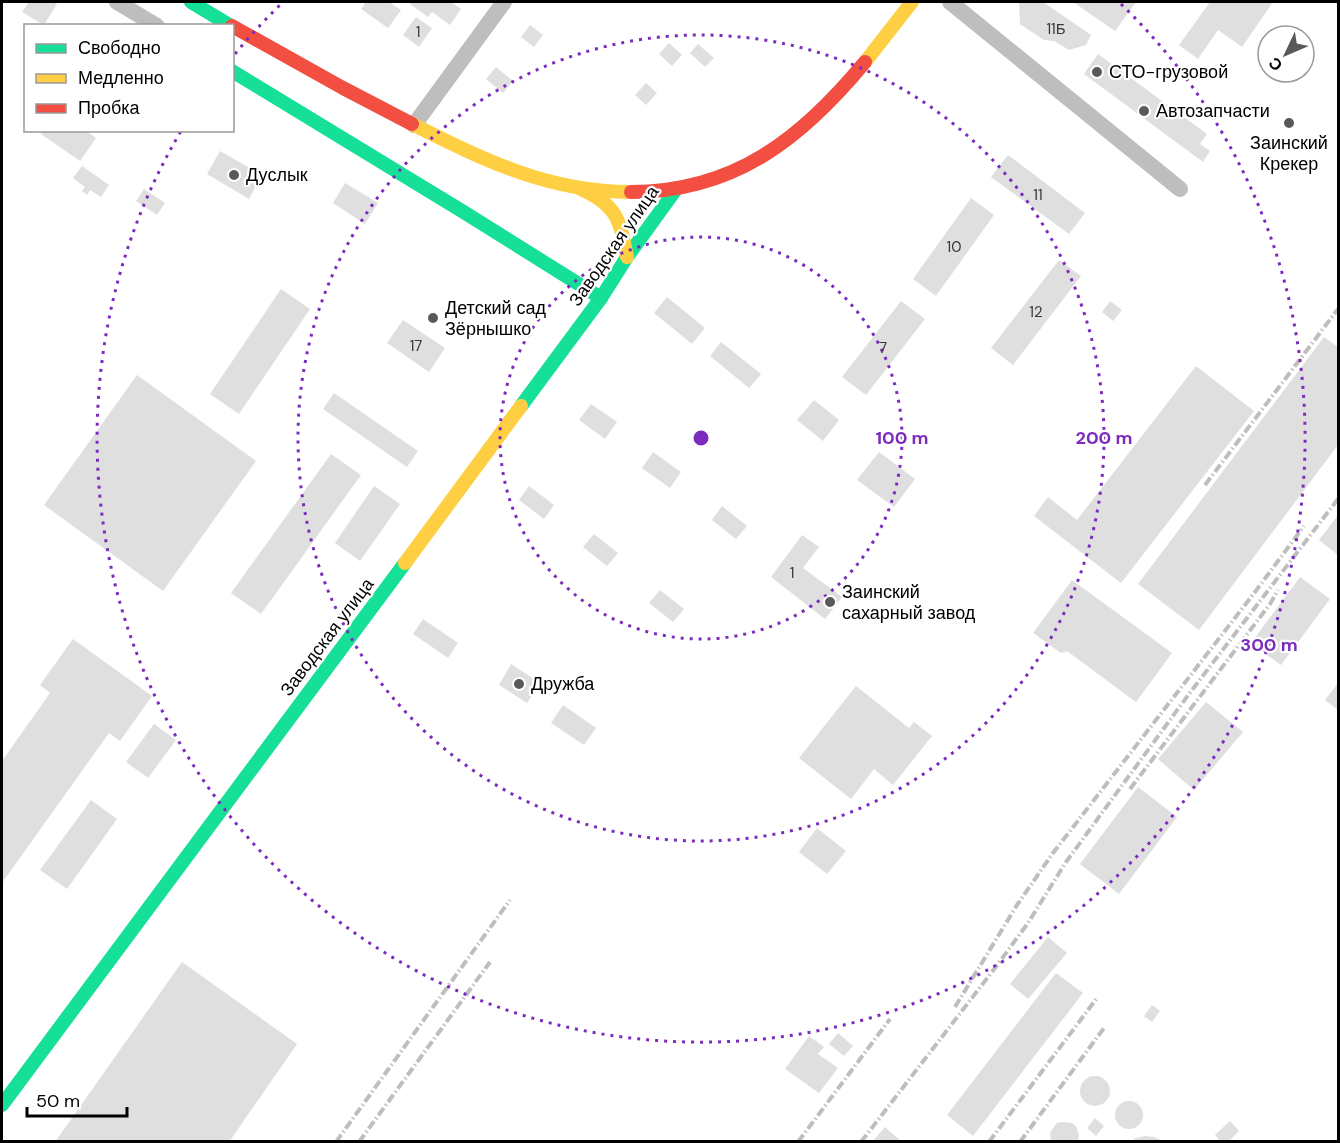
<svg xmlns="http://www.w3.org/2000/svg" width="1340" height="1143" font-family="'DM Sans',sans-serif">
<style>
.building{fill:#dfdfdf}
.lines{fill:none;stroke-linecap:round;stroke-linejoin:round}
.street{stroke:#bebebe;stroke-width:16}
.fast{stroke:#16e098;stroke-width:14}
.slow{stroke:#ffcf43;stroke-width:14}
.jam{stroke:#f24e42;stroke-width:14}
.rail{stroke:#bebebe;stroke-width:4;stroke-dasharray:9 3 1.5 3;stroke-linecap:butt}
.ring{fill:none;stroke:#7b2cbf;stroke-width:3;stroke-dasharray:3 6}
.poi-dot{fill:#595959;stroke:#fff;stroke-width:2}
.labels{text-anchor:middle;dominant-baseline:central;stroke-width:4.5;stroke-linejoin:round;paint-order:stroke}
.number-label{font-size:15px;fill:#383838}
.poi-label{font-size:18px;fill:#000;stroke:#fff;text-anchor:start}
.street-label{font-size:18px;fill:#000;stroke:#fff}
.centre{fill:#7b2cbf;stroke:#fff;stroke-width:3}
.ring-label{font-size:18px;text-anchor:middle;font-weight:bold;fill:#7b2cbf;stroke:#fff;stroke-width:4.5;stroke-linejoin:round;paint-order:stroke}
</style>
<rect width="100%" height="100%" fill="#fff"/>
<g class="building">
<path d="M 29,2 L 53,2 L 57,4 L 44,25 L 22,12 Z"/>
<path d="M 366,2 L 389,2 L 401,10 L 388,28 L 361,9 Z"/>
<path d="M 411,2 L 451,2 L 461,9 L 450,25 L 432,12 L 428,17 L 410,4 Z"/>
<path d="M 1019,2 L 1043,2 L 1091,35 L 1086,45 L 1069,50 L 1054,41 L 1044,40 L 1020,24 Z"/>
<path d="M 1073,2 L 1136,2 L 1115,31 Z"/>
<path d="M 1210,2 L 1273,2 L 1242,47 L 1218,30 L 1198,59 L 1179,45 Z"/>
<path d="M 416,17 L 432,28 L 419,47 L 403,35 Z"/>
<path d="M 530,25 L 543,35 L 534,47 L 521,37 Z"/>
<path d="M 669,43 L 682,55 L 672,66 L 659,54 Z"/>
<path d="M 698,44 L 714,58 L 705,67 L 690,53 Z"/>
<path d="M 1098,54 L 1207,134 L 1200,144 L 1210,151 L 1203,162 L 1084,74 Z"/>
<path d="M 496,67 L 513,81 L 503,93 L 486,79 Z"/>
<path d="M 646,83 L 657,93 L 646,105 L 635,95 Z"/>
<path d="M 43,130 L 85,130 L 96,138 L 80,161 L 41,134 Z"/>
<path d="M 220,151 L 262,175 L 249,199 L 207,174 Z"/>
<path d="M 1008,155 L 1085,213 L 1069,234 L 991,177 Z"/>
<path d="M 82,166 L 109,185 L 101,197 L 90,190 L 87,195 L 82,191 L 85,187 L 73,178 Z"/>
<path d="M 345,183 L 378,203 L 365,224 L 333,203 Z"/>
<path d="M 144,189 L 165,203 L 157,215 L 136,201 Z"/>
<path d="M 971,198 L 994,215 L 936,296 L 913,279 Z"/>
<path d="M 1059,260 L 1081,276 L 1013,365 L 991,348 Z"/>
<path d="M 281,289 L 310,309 L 239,414 L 210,394 Z"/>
<path d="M 667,297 L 705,328 L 692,344 L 654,313 Z"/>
<path d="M 901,301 L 925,319 L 866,395 L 842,377 Z"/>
<path d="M 1110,301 L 1122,310 L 1113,321 L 1102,312 Z"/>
<path d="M 403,320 L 445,348 L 429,372 L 387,343 Z"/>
<path d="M 1324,337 L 1338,347 L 1338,445 L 1199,630 L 1138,584 Z"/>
<path d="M 721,342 L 761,374 L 749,388 L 710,356 Z"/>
<path d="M 1196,366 L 1254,411 L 1121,583 L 1034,516 L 1048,497 L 1077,520 Z"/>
<path d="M 137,375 L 256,461 L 163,591 L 44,505 Z"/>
<path d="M 334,393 L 418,451 L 407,467 L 323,409 Z"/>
<path d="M 814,400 L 839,420 L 823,441 L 797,420 Z"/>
<path d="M 591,404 L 617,422 L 605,439 L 579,420 Z"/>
<path d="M 653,452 L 681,472 L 670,488 L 642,468 Z"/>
<path d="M 879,452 L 915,479 L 894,507 L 857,480 Z"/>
<path d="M 331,454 L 361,475 L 261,614 L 231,593 Z"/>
<path d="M 374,486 L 400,504 L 360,561 L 335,543 Z"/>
<path d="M 529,486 L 554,505 L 544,519 L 519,500 Z"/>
<path d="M 722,506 L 747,526 L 736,539 L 712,520 Z"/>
<path d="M 1338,515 L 1338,555 L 1319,540 Z"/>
<path d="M 594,534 L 618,553 L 607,566 L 583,547 Z"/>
<path d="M 802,535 L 819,547 L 803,568 L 842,597 L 825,619 L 771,577 Z"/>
<path d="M 1300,577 L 1330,599 L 1281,665 L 1251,643 Z"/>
<path d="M 1072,580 L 1172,653 L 1136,702 L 1067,651 L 1061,653 L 1033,633 Z"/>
<path d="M 660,590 L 684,609 L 673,622 L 649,603 Z"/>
<path d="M 423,619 L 458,643 L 448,658 L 413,634 Z"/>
<path d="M 73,639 L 152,696 L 120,741 L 109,733 L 2,883 L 2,761 L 50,693 L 40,685 Z"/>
<path d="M 511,664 L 540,683 L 527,703 L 499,685 Z"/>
<path d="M 1338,683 L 1338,710 L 1325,700 Z"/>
<path d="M 856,686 L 909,728 L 914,722 L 932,736 L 893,785 L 874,769 L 851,799 L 799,758 Z"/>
<path d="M 1206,702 L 1243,732 L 1194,790 L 1158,759 Z"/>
<path d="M 563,705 L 596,728 L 584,745 L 551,723 Z"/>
<path d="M 154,724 L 176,740 L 148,778 L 126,762 Z"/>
<path d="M 1138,787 L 1177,817 L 1119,894 L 1080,864 Z"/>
<path d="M 91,800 L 117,819 L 67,889 L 40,870 Z"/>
<path d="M 817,828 L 846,851 L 827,874 L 799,852 Z"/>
<path d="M 1048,937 L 1067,953 L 1028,999 L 1010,984 Z"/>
<path d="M 182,962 L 297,1044 L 229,1142 L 55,1142 Z"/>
<path d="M 1056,973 L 1083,993 L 973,1136 L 947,1115 Z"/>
<path d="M 1152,1005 L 1160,1011 L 1152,1022 L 1144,1016 Z"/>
<path d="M 838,1033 L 853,1046 L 844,1056 L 829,1044 Z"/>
<path d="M 809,1036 L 824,1047 L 818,1054 L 838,1068 L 819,1093 L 785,1069 Z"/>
<circle cx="1095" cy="1091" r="15"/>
<circle cx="1129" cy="1115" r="14"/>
<path d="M 1095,1118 L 1104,1126 L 1096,1136 L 1087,1128 Z"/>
<path d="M 1230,1121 L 1239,1131 L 1228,1142 L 1221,1142 L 1215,1135 Z"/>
<path d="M 1062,1122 L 1072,1123 L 1076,1126 L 1079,1135 L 1078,1142 L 1052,1142 L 1050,1136 L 1051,1131 L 1057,1123 Z"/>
<path d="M 885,1127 L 902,1142 L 872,1142 Z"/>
<path d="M 1145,1136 L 1154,1137 L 1165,1142 L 1130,1142 L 1136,1138 Z"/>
</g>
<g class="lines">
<g class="street">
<path d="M 117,2 L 157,26"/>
<path d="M 950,2 L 1180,189"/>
<path d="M 414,125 L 504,2"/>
</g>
<g class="fast">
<path d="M 191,2 L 231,26"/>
<path d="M 232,71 L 462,211 L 601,298"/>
<path d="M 521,406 L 601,298 L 627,257 L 677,188"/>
<path d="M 2,1105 L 405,563"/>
</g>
<g class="slow">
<path d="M 865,62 L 912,2"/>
<path d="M 412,124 C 484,160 548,192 631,192"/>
<path d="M 581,189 C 617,205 620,220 627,257"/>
<path d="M 405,563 L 521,406"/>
</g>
<g class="jam">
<path d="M 232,26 L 343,88 L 412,124"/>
<path d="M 631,192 C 735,192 802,138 865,62"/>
</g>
<g class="rail">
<path d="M 1205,485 L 1338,309"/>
<path d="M 1130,789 L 1270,604 L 1278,590"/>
<path d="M 955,1007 L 1017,905 L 1053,853 L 1255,592 L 1304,526"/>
<path d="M 336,1142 L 510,900"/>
<path d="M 359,1142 L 490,962"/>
<path d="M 798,1142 L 890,1019"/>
<path d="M 861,1142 L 995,968 L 1028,923 L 1066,862 L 1189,694 L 1338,499"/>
<path d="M 989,1142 L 1097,998"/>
<path d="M 1020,1142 L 1104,1028"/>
</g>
</g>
<g class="ring">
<circle cx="701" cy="438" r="201"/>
<circle cx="701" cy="438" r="403"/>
<path d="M235 54A604 604 0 0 1 281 4M1121 4A604 604 0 1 1 181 131"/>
</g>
<g class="poi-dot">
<circle cx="1097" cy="72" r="6"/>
<circle cx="1144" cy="111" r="6"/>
<circle cx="1289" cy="123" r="6"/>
<circle cx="234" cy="175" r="6"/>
<circle cx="433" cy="318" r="6"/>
<circle cx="830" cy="602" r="6"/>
<circle cx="519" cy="684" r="6"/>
</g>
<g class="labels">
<g class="number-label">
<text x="1056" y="29">11Б</text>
<text x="418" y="32">1</text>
<text x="1038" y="195">11</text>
<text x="954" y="247">10</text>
<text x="1036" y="312">12</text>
<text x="416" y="346">17</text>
<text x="883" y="348">7</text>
<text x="792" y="573">1</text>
</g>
<g class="poi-label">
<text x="1109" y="72">СТО-грузовой</text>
<text x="1156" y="111">Автозапчасти</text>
<text x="1289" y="143" text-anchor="middle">Заинский<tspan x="1289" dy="21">Крекер</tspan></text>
<text x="246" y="175">Дуслык</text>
<text x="445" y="308">Детский сад<tspan x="445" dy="21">Зёрнышко</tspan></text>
<text x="842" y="592">Заинский<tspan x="842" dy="21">сахарный завод</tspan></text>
<text x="531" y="684">Дружба</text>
</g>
<g class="street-label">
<text transform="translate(614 246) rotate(-55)">Заводская улица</text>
<text transform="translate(327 637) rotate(-53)">Заводская улица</text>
</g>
</g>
<circle cx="701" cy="438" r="9" class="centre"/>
<g class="ring-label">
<text x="902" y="444">100 m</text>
<text x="1104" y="444">200 m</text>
<text x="1269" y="651">300 m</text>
</g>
<rect width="1340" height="1143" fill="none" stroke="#000000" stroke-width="6"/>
<rect x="24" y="24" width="210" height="108" fill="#ffffff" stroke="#999999" stroke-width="1.5"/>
<rect x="36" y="44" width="30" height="9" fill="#16e098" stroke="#999999" stroke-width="1.5"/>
<text x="78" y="54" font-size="18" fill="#000000">Свободно</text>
<rect x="36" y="74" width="30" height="9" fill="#ffcf43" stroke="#999999" stroke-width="1.5"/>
<text x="78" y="84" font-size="18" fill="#000000">Медленно</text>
<rect x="36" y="104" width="30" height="9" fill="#f24e42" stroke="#999999" stroke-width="1.5"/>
<text x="78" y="114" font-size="18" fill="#000000">Пробка</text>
<g transform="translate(1286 54) rotate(226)"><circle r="28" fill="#ffffff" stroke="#999999" stroke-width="1.5"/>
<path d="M0-4.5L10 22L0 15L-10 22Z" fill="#595959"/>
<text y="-9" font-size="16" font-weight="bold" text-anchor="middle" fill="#000000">С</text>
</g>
<path d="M27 1107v9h100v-9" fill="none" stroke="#000000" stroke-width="3"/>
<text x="36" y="1107" font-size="18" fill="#000000" stroke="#ffffff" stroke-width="4.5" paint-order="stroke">50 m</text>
</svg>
